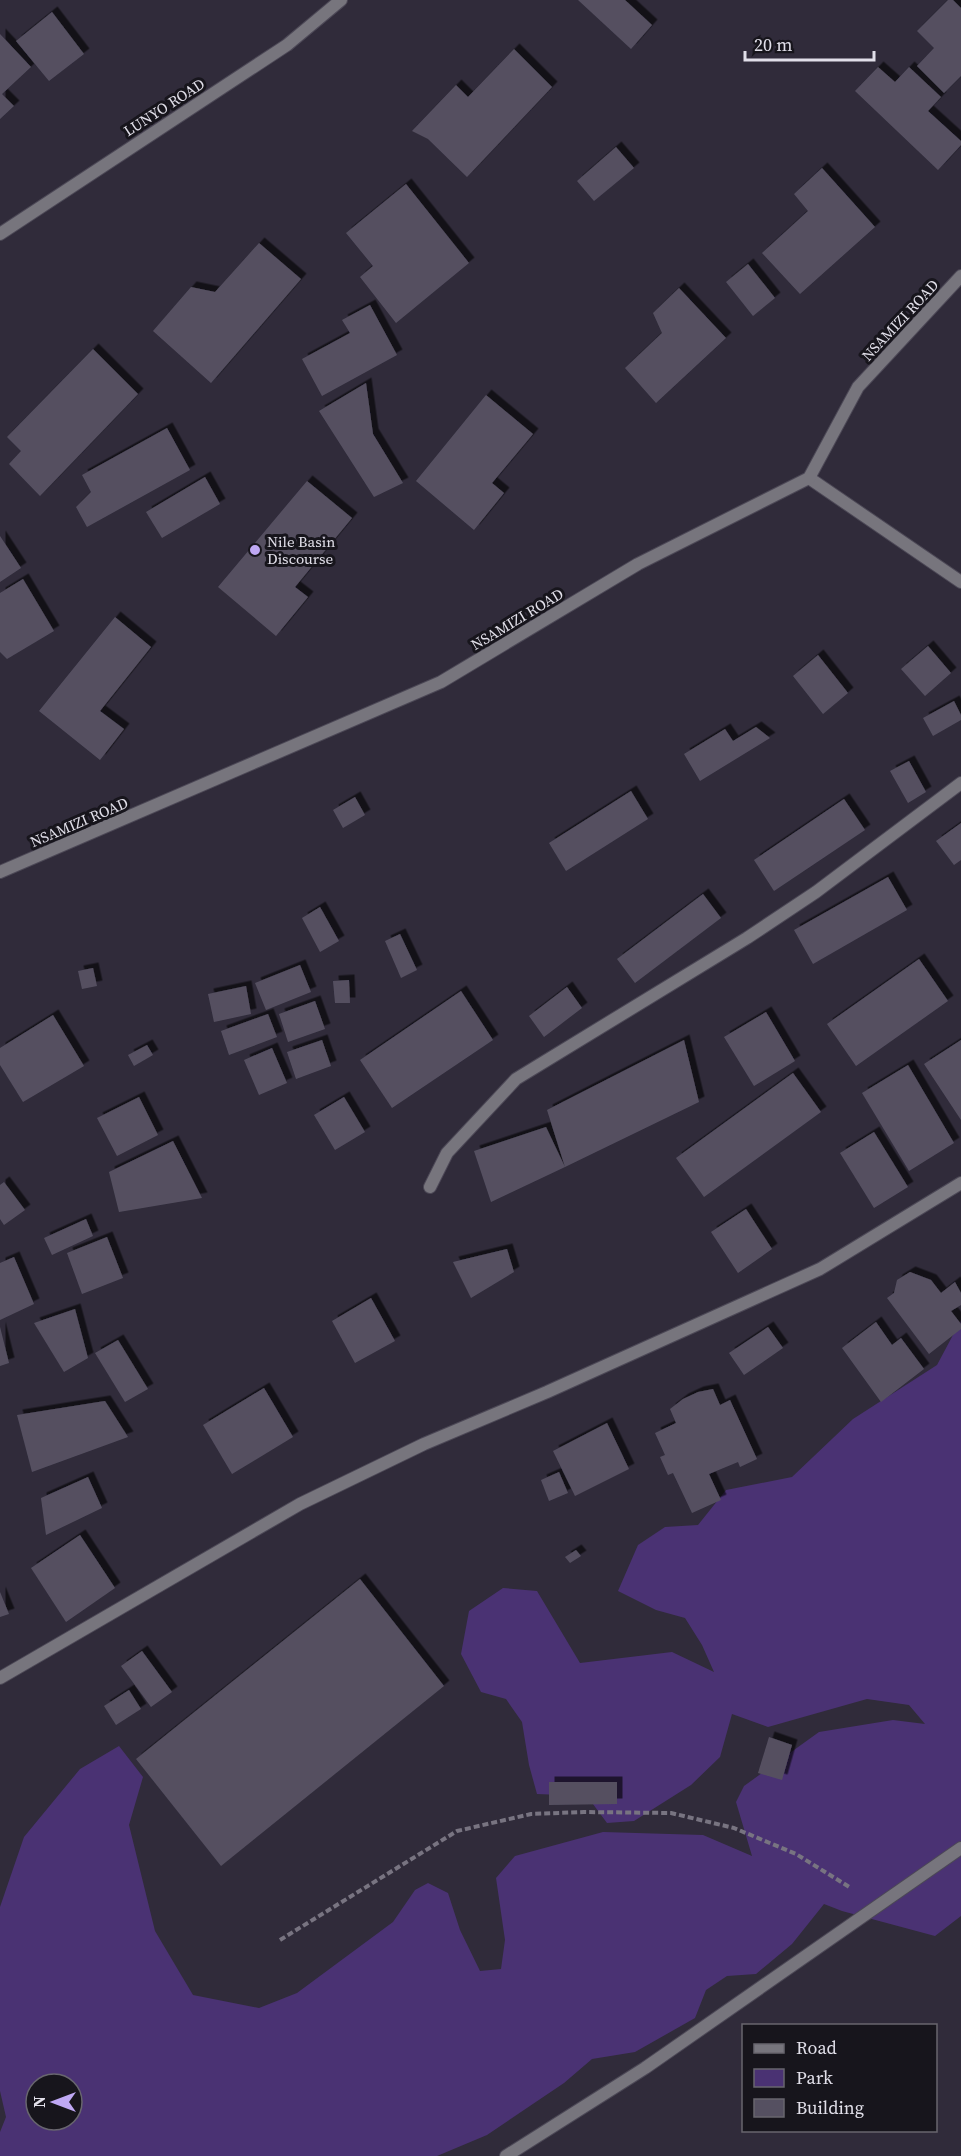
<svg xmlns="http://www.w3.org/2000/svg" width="961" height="2156" font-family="'Source Serif 4',serif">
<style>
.green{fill:#4a3273;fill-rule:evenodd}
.building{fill:#555061;filter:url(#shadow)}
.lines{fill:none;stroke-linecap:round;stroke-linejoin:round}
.service-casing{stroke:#4c4856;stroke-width:14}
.minor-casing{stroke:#4c4856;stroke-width:14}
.tertiary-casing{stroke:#4c4856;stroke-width:14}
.path{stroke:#787481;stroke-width:4;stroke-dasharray:6 3;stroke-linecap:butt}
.service{stroke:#77757d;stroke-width:12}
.minor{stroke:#77757d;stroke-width:12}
.tertiary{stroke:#77757d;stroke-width:12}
.poi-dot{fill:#bfa8f4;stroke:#17151c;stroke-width:2}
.labels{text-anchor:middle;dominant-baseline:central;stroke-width:6;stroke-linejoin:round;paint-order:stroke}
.street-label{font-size:15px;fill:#e1dfe9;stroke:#17151c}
.poi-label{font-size:15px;fill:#e1dfe9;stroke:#17151c;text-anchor:start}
</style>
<defs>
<filter id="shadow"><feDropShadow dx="5.5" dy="-5.5" stdDeviation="0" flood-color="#0009"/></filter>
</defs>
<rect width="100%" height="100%" fill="#302b3a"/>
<path class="green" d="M 961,1320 L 961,1916 L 935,1936 L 842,1911 L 824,1904 L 792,1944 L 756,1974 L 727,1976 L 706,1990 L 695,2018 L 635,2052 L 592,2059 L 564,2083 L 487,2135 L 437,2156 L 0,2156 L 0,2132 L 6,2117 L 0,2091 L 0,1907 L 24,1837 L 80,1769 L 119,1746 L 143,1777 L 129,1825 L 155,1931 L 193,1995 L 259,2008 L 297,1993 L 393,1922 L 415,1890 L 428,1883 L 448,1893 L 460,1930 L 480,1971 L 501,1969 L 505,1940 L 496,1878 L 515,1856 L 603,1832 L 703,1835 L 752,1856 L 736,1802 L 744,1786 L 819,1732 L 893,1720 L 925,1724 L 909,1705 L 867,1699 L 768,1727 L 732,1714 L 720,1757 L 691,1785 L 634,1821 L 607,1823 L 587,1796 L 537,1794 L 529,1765 L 522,1722 L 506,1699 L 481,1692 L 461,1654 L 469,1611 L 503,1588 L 537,1591 L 580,1663 L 672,1652 L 714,1672 L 702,1645 L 685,1618 L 656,1610 L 618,1591 L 638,1545 L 665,1527 L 698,1525 L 726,1490 L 792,1477 L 853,1419 L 937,1365 ZM 36,2084 L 72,2084 L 72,2120 L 36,2120 Z"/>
<g class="building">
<path d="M 578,0 L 625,0 L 652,25 L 631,49 Z"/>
<path d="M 948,0 L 953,0 L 961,8 L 961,76 L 944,93 L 917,66 L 934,48 L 917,31 Z"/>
<path d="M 52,12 L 84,54 L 49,81 L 16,41 Z"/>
<path d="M 0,34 L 31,67 L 2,94 L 14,106 L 0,119 Z"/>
<path d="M 514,49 L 552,87 L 467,177 L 428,139 L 412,131 L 456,85 L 468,97 Z"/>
<path d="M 878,67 L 895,82 L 909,67 L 941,97 L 928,111 L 961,141 L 961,145 L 938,170 L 855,91 Z"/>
<path d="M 616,147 L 634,168 L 594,201 L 577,181 Z"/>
<path d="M 822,168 L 875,227 L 800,294 L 762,253 L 808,211 L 794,194 Z"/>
<path d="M 406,184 L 469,263 L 396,323 L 360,277 L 373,266 L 346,233 Z"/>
<path d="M 259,243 L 301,279 L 211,383 L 153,331 L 191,287 L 215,292 Z"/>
<path d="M 748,264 L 775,298 L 753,316 L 726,282 Z"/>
<path d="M 679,288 L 726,338 L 656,403 L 625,368 L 662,333 L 653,313 Z"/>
<path d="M 370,305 L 397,355 L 322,396 L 302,359 L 350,333 L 342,320 Z"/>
<path d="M 93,349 L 138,394 L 40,496 L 9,464 L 21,451 L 7,437 Z"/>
<path d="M 366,383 L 373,434 L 403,483 L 374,497 L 319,411 Z"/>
<path d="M 486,395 L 533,434 L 492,483 L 504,493 L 474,530 L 416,481 Z"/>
<path d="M 167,428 L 190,470 L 87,527 L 76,507 L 91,492 L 82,475 Z"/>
<path d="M 205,477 L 220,504 L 162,538 L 146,512 Z"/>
<path d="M 307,481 L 352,518 L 295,587 L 308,597 L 276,636 L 218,587 Z"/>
<path d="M 0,536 L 21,568 L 0,582 Z"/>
<path d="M 23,579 L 54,631 L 7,659 L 0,652 L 0,593 Z"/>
<path d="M 115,617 L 151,647 L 100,711 L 124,729 L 100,760 L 39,711 Z"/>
<path d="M 928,646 L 951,673 L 925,696 L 901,669 Z"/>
<path d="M 818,655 L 848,693 L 823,714 L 793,676 Z"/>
<path d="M 954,701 L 961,715 L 961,720 L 933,736 L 923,718 Z"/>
<path d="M 756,727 L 770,738 L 700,781 L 684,754 L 725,729 L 733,741 Z"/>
<path d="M 909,761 L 926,792 L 908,803 L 890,771 Z"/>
<path d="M 631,791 L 648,819 L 566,871 L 549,843 Z"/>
<path d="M 355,797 L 365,815 L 343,828 L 333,810 Z"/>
<path d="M 844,799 L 865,830 L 774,891 L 754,860 Z"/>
<path d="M 961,823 L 961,860 L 954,865 L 936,841 Z"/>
<path d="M 888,877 L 907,910 L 813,964 L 794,930 Z"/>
<path d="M 703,894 L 721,918 L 635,983 L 617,959 Z"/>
<path d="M 320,907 L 339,941 L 320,952 L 302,918 Z"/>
<path d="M 400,934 L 417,970 L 401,978 L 385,941 Z"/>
<path d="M 919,959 L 948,1001 L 856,1066 L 827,1024 Z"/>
<path d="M 300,965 L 311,992 L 266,1010 L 255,983 Z"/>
<path d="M 93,968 L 97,986 L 82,989 L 78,971 Z"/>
<path d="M 349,980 L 350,1003 L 335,1003 L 333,981 Z"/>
<path d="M 246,986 L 251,1014 L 214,1022 L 208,994 Z"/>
<path d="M 567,987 L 582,1008 L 544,1037 L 529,1016 Z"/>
<path d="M 461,991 L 493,1040 L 392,1108 L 360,1060 Z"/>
<path d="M 315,1001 L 325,1029 L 288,1042 L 279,1014 Z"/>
<path d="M 766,1012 L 795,1061 L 754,1086 L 724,1037 Z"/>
<path d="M 268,1014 L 277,1037 L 229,1055 L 221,1031 Z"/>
<path d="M 53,1015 L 84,1066 L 23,1102 L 0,1065 L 0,1048 Z"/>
<path d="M 322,1040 L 331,1066 L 296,1079 L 287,1052 Z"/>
<path d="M 684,1040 L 699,1102 L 565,1167 L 491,1202 L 474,1151 L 546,1127 L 565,1167 L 547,1110 Z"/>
<path d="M 961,1040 L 961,1120 L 924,1064 Z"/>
<path d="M 147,1045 L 153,1055 L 134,1066 L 128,1055 Z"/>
<path d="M 272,1048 L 287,1083 L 259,1095 L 244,1060 Z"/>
<path d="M 908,1065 L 954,1143 L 909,1171 L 862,1093 Z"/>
<path d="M 793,1073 L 821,1112 L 704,1197 L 676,1158 Z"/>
<path d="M 139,1097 L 158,1135 L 117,1156 L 97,1118 Z"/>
<path d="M 344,1097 L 365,1132 L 335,1150 L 314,1115 Z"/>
<path d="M 874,1132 L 908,1187 L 874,1208 L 840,1153 Z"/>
<path d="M 173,1141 L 202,1198 L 119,1212 L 109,1172 Z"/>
<path d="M 4,1182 L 25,1210 L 4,1225 L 0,1219 L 0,1185 Z"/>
<path d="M 746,1209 L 772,1249 L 738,1273 L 711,1232 Z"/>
<path d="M 86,1219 L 93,1236 L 52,1255 L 44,1238 Z"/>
<path d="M 107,1237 L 123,1278 L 82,1294 L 67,1253 Z"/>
<path d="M 507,1249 L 514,1272 L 471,1298 L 453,1262 Z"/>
<path d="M 14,1257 L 34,1304 L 0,1320 L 0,1263 Z"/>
<path d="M 910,1272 L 931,1280 L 941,1293 L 955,1282 L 961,1293 L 961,1305 L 951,1311 L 961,1324 L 961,1329 L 929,1354 L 887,1298 L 894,1293 L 897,1280 Z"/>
<path d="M 371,1298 L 395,1341 L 355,1363 L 332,1321 Z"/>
<path d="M 75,1309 L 88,1358 L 64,1372 L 34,1323 Z"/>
<path d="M 876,1322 L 892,1345 L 901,1338 L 924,1369 L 881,1402 L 842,1348 Z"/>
<path d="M 0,1327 L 9,1363 L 0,1366 Z"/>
<path d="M 768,1327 L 783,1348 L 744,1375 L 729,1353 Z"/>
<path d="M 118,1340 L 148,1389 L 125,1402 L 95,1353 Z"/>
<path d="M 264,1388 L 293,1437 L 232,1474 L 203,1425 Z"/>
<path d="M 713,1389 L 720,1405 L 730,1400 L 757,1459 L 740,1467 L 738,1462 L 709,1474 L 721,1500 L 692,1513 L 673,1473 L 668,1475 L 660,1457 L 665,1455 L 655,1433 L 676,1423 L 670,1409 L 683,1399 L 698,1392 Z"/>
<path d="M 105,1401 L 128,1437 L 32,1472 L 17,1415 Z"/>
<path d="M 607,1423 L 629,1469 L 575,1496 L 553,1451 Z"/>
<path d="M 559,1472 L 568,1493 L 549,1501 L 541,1480 Z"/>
<path d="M 88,1477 L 102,1508 L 46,1535 L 41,1498 Z"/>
<path d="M 80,1535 L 115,1588 L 66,1622 L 31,1568 Z"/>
<path d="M 576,1550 L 581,1556 L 570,1563 L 565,1557 Z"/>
<path d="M 360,1579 L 444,1686 L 221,1866 L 136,1759 Z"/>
<path d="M 0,1592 L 9,1614 L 0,1617 Z"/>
<path d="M 142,1651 L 172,1692 L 151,1707 L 121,1666 Z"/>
<path d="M 129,1690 L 141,1709 L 116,1725 L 104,1706 Z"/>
<path d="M 769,1737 L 792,1745 L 782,1780 L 758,1773 Z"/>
<path d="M 549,1782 L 617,1782 L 617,1804 L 549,1805 Z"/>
</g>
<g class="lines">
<defs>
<path id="service" d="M 430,1187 L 447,1153 L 516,1079 L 747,938 L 816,892 L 961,783"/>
<g id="minor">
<path d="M 0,234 L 287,45 L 341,0"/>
<path d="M 809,478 L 961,582"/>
<path d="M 0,1678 L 300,1504 L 424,1444 L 547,1392 L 820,1269 L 961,1183"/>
<path d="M 506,2156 L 645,2068 L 961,1848"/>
</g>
<path id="tertiary" d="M 0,872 L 441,682 L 638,564 L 809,478 L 858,387 L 961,276"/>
</defs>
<use href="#service" class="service-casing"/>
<use href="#minor" class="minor-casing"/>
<use href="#tertiary" class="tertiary-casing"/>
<path class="path" d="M 280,1940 L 457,1831 L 531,1814 L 584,1812 L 671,1813 L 734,1828 L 796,1854 L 851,1888"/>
<use href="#service" class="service"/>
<use href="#minor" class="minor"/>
<use href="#tertiary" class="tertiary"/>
</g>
<circle class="poi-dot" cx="255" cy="550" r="6"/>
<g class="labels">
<g class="street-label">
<text transform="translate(164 107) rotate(-33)">LUNYO ROAD</text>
<text transform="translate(900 320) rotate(-47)">NSAMIZI ROAD</text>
<text transform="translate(517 619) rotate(-31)">NSAMIZI ROAD</text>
<text transform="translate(79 822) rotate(-23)">NSAMIZI ROAD</text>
</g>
<g class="poi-label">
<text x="267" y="541">Nile Basin<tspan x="267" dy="17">Discourse</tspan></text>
</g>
</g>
<rect x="742" y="2024" width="195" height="108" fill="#17151c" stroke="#68666e" stroke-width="1.5"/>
<rect x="754" y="2044" width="30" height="9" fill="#77757d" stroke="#68666e" stroke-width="1.5"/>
<text x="796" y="2054" font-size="18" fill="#e1dfe9">Road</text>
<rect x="754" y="2069" width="30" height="18" fill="#4a3273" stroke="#68666e" stroke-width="1.5"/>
<text x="796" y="2084" font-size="18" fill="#e1dfe9">Park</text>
<rect x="754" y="2099" width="30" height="18" fill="#555061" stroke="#68666e" stroke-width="1.5"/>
<text x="796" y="2114" font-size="18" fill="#e1dfe9">Building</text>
<g transform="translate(54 2102) rotate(270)"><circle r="28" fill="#17151c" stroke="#68666e" stroke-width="1.5"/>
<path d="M0-4.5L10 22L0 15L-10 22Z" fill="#bfa8f4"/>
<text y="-9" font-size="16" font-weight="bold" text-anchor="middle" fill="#e1dfe9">N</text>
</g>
<path d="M745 51v9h129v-9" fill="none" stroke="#e1dfe9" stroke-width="3"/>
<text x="754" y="51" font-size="18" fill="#e1dfe9" stroke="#17151c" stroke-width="4.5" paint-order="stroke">20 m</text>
</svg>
